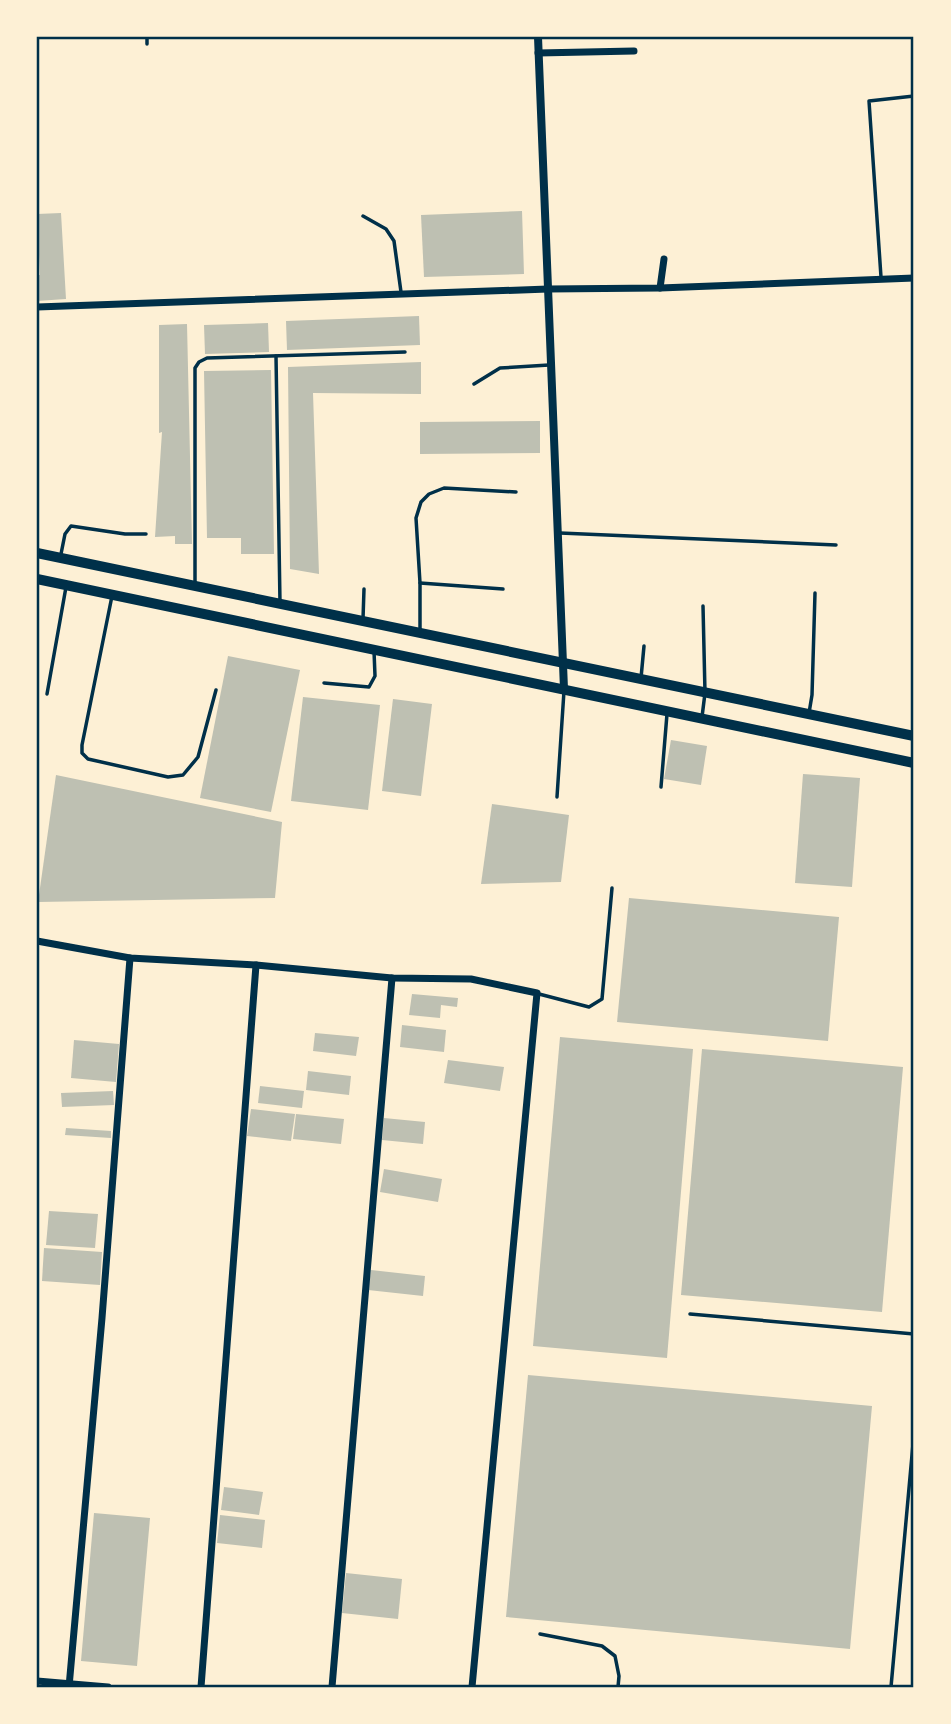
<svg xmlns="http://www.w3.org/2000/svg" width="951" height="1724" font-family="Quicksand,sans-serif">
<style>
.building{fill:#bec0b2}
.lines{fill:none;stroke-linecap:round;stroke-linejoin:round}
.service{stroke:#003049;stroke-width:3.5}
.minor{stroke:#003049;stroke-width:7}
.tertiary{stroke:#003049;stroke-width:8}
.primary{stroke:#003049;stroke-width:10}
.neatline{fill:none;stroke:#003049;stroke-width:2.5}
</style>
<rect width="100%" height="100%" fill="#fdf0d5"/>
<g class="building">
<path d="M 522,211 L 524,274 L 424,277 L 421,215 Z"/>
<path d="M 61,213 L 66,299 L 37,301 L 37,275 L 40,275 L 37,214 Z"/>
<path d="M 419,316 L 420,345 L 287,350 L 286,321 Z"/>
<path d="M 268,323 L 269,352 L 205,354 L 204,325 Z"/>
<path d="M 187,324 L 192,544 L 175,544 L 175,536 L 155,537 L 162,432 L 159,433 L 159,325 Z"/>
<path d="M 421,362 L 421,394 L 313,393 L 319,574 L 290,569 L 288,367 Z"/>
<path d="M 271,370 L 274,554 L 241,554 L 241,538 L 207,538 L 204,371 Z"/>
<path d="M 540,421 L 540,453 L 420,454 L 420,422 Z"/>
<path d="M 228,656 L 300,670 L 271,812 L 200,798 Z"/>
<path d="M 303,697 L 380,705 L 368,810 L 291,801 Z"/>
<path d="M 393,699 L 432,704 L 421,796 L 382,791 Z"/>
<path d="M 671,740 L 707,746 L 701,785 L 664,779 Z"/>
<path d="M 803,774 L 860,778 L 852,887 L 795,883 Z"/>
<path d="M 56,775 L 282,822 L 275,898 L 38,902 Z"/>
<path d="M 492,804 L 569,815 L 561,882 L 481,884 Z"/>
<path d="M 629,898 L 839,917 L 828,1041 L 617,1022 Z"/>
<path d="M 412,994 L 458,998 L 457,1007 L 441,1005 L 440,1018 L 409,1015 Z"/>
<path d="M 402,1025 L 446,1030 L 444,1052 L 400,1047 Z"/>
<path d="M 315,1033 L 359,1037 L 356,1056 L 313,1051 Z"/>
<path d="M 560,1037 L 693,1049 L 667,1358 L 533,1346 Z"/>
<path d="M 74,1040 L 119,1044 L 116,1082 L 71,1078 Z"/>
<path d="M 702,1049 L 903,1067 L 882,1312 L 681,1295 Z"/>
<path d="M 448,1060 L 504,1067 L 500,1091 L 444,1083 Z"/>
<path d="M 308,1071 L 351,1076 L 349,1095 L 306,1090 Z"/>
<path d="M 260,1086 L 304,1091 L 302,1108 L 258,1103 Z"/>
<path d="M 113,1091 L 114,1105 L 62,1107 L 61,1093 Z"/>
<path d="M 251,1109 L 295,1114 L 291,1141 L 247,1136 Z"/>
<path d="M 296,1114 L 344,1119 L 341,1144 L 293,1139 Z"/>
<path d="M 384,1118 L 425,1122 L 423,1144 L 382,1140 Z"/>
<path d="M 66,1128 L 111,1131 L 111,1138 L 65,1135 Z"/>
<path d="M 384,1169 L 442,1179 L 438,1202 L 380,1192 Z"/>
<path d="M 49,1211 L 98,1214 L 95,1248 L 46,1245 Z"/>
<path d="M 44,1248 L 102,1252 L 100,1285 L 42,1281 Z"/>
<path d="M 371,1270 L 425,1276 L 423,1296 L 368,1290 Z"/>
<path d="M 528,1375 L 872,1406 L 850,1649 L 506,1617 Z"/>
<path d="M 224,1487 L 263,1492 L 259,1515 L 221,1510 Z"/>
<path d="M 94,1513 L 150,1518 L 137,1666 L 81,1661 Z"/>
<path d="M 220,1515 L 265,1520 L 262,1548 L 217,1543 Z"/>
<path d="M 346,1573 L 402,1579 L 398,1619 L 342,1613 Z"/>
</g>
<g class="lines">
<g class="service">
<path d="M 147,37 L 147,44"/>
<path d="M 363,216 L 386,229 L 394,241 L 401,292"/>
<path d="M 881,277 L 869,101 L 914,96"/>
<path d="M 276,356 L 280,603"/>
<path d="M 474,384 L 500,368 L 549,365"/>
<path d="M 560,533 L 836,545"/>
<path d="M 61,554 L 65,534 L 71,526 L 125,534 L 146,534"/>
<path d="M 195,582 L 195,368 L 199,362 L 207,358 L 405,352"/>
<path d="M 420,583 L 503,589"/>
<path d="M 112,596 L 82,745 L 82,753 L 88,759 L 168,777 L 183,775 L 198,757 L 216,690"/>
<path d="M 363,619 L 364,589"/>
<path d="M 420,630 L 420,583 L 416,518 L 421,502 L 429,494 L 444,488 L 516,492"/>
<path d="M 641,678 L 644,646"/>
<path d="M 324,683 L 369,687 L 375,676 L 374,651"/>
<path d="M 47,694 L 66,587"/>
<path d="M 809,713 L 812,695 L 815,593"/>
<path d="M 702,717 L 705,693 L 703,606"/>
<path d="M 661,787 L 667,714"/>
<path d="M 557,797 L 564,691"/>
<path d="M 539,994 L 589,1007 L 602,999 L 612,888"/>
<path d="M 690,1314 L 914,1334"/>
<path d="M 540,1634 L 602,1646 L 615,1656 L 619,1676 L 618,1687"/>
<path d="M 891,1687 L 914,1433"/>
</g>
<g class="minor">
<path d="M 538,53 L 634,51"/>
<path d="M 660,288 L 664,259"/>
<path d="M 37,307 L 548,289 L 660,288 L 914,278"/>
<path d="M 37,941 L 130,958 L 256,965 L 392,978 L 471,979 L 537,993 L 472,1687"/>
<path d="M 37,1681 L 108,1687"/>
<path d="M 69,1687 L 102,1318 L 130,958"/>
<path d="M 201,1687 L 256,965"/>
<path d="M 332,1687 L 392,978"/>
</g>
<path class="tertiary" d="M 538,37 L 564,689"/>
<g class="primary">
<path d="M 37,553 L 914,736"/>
<path d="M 37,579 L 914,763"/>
</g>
</g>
<rect width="951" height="1724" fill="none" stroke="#fdf0d5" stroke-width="77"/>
<rect x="38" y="38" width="874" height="1648" class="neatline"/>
</svg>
